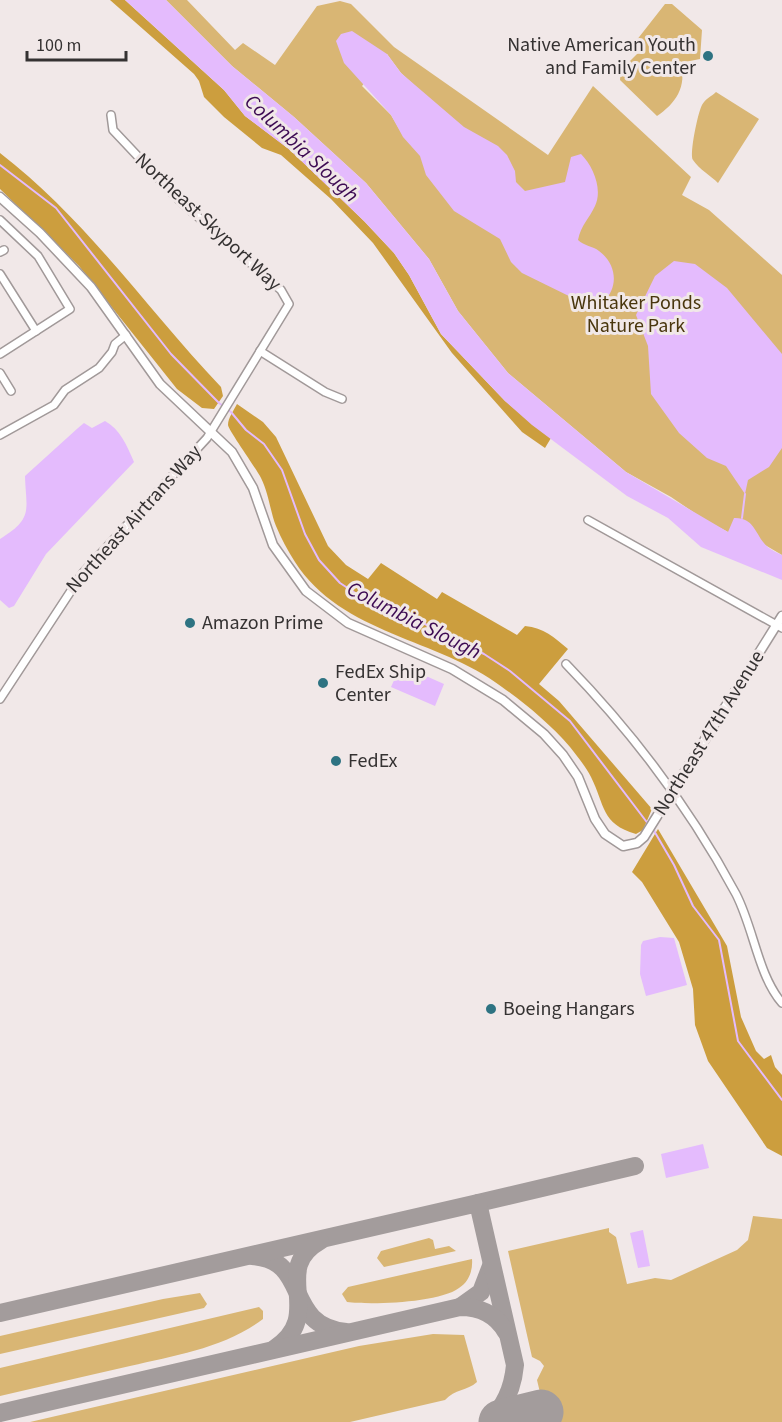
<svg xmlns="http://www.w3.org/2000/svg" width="782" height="1422" font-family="'Source Sans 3',sans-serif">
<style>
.green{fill:#d9b674;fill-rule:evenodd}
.forest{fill:#cc9e3e}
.water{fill:#e4bbfd}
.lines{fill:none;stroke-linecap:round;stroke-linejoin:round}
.stream{stroke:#e4bbfd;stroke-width:2}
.taxiway{stroke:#a39c9c;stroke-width:18}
.runway{stroke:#a39c9c;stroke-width:45}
.minor-casing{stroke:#a19999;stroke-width:10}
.tertiary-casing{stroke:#a19999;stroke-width:11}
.minor{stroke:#fff;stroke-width:7}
.tertiary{stroke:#fff;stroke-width:8}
.poi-dot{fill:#2e7382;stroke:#f1e8e8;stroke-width:2}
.labels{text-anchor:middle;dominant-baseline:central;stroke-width:6;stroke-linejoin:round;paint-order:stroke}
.poi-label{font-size:20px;fill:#353232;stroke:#f1e8e8;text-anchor:start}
.street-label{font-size:20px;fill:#353232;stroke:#f1e8e8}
.park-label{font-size:20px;fill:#49360d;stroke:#f1e8e8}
.water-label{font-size:21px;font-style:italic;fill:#3d0b53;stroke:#f1e8e8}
</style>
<rect width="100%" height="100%" fill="#f1e8e8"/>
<g class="green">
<path d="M 166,0 L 187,0 L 235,50 L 243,43 L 275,65 L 317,6 L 340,1 L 351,4 L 394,47 L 548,155 L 593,86 L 691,177 L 682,195 L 709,210 L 782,275 L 782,555 L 753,538 L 728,532 L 705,520 L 671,497 L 626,472 L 508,373 L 458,311 L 429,259 L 366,183 L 294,117 L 232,66 ZM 387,54 L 401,73 L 428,98 L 404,137 L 391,115 L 362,86 Z"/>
<path d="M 665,4 L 672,4 L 702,30 L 700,59 L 680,63 C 688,86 675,104 657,116 L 620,80 L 621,70 L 643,48 L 636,41 Z"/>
<path d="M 716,92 L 759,119 L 718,183 C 711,176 699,169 693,160 C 689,155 698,112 702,105 C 705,99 712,96 716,92 Z"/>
<path d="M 753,1216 L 782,1219 L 782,1422 L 547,1422 L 537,1380 L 544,1366 L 540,1361 L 532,1357 L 508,1251 L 609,1228 L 609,1232 L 616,1237 L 627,1284 L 655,1278 L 671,1280 L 737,1250 L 748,1240 Z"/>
<path d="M 429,1238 L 433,1240 L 435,1249 L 449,1246 L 456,1251 L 384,1267 L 377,1258 L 381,1251 Z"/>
<path d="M 472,1259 C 473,1270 469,1282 459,1288 C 439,1303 371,1305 347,1302 L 342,1294 L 348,1287 Z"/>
<path d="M 200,1293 L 207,1304 L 204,1308 L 0,1354 L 0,1336 L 163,1299 Z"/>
<path d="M 259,1307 L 263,1311 L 263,1319 C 224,1348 176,1355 130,1366 C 86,1376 43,1386 0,1396 L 0,1368 Z"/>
<path d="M 433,1334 L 464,1335 L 477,1382 C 467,1391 455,1389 445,1400 L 350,1422 L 30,1422 L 359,1346 Z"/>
</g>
<g class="forest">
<path d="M 110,0 L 125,0 L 224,90 L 245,116 L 290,150 L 364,221 L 394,253 L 409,275 L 441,334 L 505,401 L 551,438 L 545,448 L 522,432 L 452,353 L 373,243 L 331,199 L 281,155 L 262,148 L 224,117 L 204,97 L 199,81 L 194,74 Z"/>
<path d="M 0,153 C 86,219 147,309 221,387 L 223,396 L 214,409 L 202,408 L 177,389 L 79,266 L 0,189 Z"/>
<path d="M 237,404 L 263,422 L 276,437 L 328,546 L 346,565 L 368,579 L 381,563 L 437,599 L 442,592 L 517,635 L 525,626 C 544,628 554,637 568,649 L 539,684 L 559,701 L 652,809 L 643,830 L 636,834 C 601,824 605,805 591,777 C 586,767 577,756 570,747 C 550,724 527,705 502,687 C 438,638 342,635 295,562 C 288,551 281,538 276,526 C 270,511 269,494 261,478 C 256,468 229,431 228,425 C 228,418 234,410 237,404 Z"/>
<path d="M 658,829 L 727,946 L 741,1017 L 756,1051 L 764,1059 L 771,1055 L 775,1067 L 782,1075 L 782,1156 L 767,1148 L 708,1061 L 695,1025 L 693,989 L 679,942 L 642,882 L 632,872 Z"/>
</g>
<g class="water">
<path d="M 125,0 L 166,0 L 232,66 L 294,117 L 366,183 L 429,259 L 458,311 L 508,373 L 626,472 L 728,532 L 734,518 C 756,517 755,537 769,548 C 773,551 778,553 782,555 L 782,580 L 701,547 L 668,518 L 627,496 L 532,425 L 505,401 L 441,334 L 409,275 L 394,253 L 364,221 L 290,150 L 245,116 L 224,90 Z"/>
<path d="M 352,31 L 387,54 L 401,73 L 464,127 L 498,146 L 507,155 L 515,171 L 516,182 L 525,191 L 565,182 L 571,157 L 581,154 C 593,166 603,189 595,206 C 589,219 581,225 578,240 C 584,246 593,246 599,251 C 617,264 619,288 603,302 L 577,300 L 522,273 L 511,262 L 500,239 L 454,211 L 426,175 L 420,156 L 403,137 L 391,115 L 344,63 L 336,41 L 341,34 Z"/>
<path d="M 674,261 L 695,264 L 727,288 L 782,354 L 782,448 L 769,467 L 748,480 L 745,494 L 726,466 L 707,458 L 679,433 L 651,394 L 648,346 L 636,315 L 655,276 Z"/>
<path d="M 105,421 C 120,429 127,446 134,462 L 46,554 L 14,606 L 9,608 L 0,600 L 0,539 C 34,518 26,510 25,476 L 78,428 L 84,423 L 92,428 Z"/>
<path d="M 401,665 L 444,684 L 435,706 L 391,687 Z"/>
<path d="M 660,937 L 674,938 L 687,985 L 646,996 L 640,974 L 641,945 L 643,941 Z"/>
<path d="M 703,1144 L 709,1168 L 666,1178 L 661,1154 Z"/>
<path d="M 643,1230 L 650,1266 L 638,1268 L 630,1233 Z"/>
</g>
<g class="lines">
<g class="stream">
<path d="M 0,165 L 56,208 L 171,354 L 219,403 L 231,412 L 246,430 L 264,444 L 282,470 L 305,534 L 319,560 L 340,583 L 369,602 L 425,624 L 484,654 L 510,671 L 570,721 L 649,825"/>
<path d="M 742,518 L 745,494"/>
<path d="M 653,829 L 674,865 L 693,906 L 719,940 L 738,1041 L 782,1100"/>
</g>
<g class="taxiway">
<path d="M 478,1203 L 635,1166"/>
<path d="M 252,1256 C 312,1260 282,1325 346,1332"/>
<path d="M 460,1307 L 481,1292 L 491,1266"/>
<path d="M 0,1313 L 478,1203 L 515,1365 C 513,1387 505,1407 488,1422"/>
<path d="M 274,1349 C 327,1315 269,1270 320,1241"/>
<path d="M 0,1413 L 460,1307 C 480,1307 496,1314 506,1332"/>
</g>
<path class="runway" d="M 501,1422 L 541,1412"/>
<defs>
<g id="minor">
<path d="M 0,220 L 38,256 L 70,309 L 0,354"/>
<path d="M 0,252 L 4,250"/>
<path d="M 0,274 L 36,331"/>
<path d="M 260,351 L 325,392 L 342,399"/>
<path d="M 0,373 L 11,391"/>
<path d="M 0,435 L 54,405 L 65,390 L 99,368 L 112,352 L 115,344 L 126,335"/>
<path d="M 588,520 L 782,628"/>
<path d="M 566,664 C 634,734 690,808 736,894 C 754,929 758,975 782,1003"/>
<path d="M 0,699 L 82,574 L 207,438 L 289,304 L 281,290 L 180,201 L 113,130 L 111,115"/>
</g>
<path id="tertiary" d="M 0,197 L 40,233 L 91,287 L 160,384 L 232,452 L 253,488 L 273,545 L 306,591 L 348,623 L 452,669 L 503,700 L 544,734 L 563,755 L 578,777 L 595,819 L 605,834 L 623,846 L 637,843 L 644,837 L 782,616"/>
</defs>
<use href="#minor" class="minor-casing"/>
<use href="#tertiary" class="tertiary-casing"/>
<use href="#minor" class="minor"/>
<use href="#tertiary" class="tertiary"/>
</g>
<g class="poi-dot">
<circle cx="708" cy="56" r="6"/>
<circle cx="190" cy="623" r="6"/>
<circle cx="323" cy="683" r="6"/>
<circle cx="336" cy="761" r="6"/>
<circle cx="491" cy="1009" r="6"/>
</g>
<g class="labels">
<g class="poi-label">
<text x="696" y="45" text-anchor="end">Native American Youth<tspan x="696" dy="23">and Family Center</tspan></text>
<text x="202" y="623">Amazon Prime</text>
<text x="335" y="672">FedEx Ship<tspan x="335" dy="23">Center</tspan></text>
<text x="348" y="761">FedEx</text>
<text x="503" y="1009">Boeing Hangars</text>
</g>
<g class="street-label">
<text transform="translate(208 222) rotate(43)">Northeast Skyport Way</text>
<text transform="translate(134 519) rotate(-48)">Northeast Airtrans Way</text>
<text transform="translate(709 733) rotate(-58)">Northeast 47th Avenue</text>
</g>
<g class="park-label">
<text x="636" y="303">Whitaker Ponds<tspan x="636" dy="23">Nature Park</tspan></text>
</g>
<g class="water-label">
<text transform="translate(302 148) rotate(43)">Columbia Slough</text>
<text transform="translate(414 620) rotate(27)">Columbia Slough</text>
</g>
</g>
<path d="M27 51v9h99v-9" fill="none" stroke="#353232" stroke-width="3"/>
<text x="36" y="51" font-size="18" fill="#353232" stroke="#f1e8e8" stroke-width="4.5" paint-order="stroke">100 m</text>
</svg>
